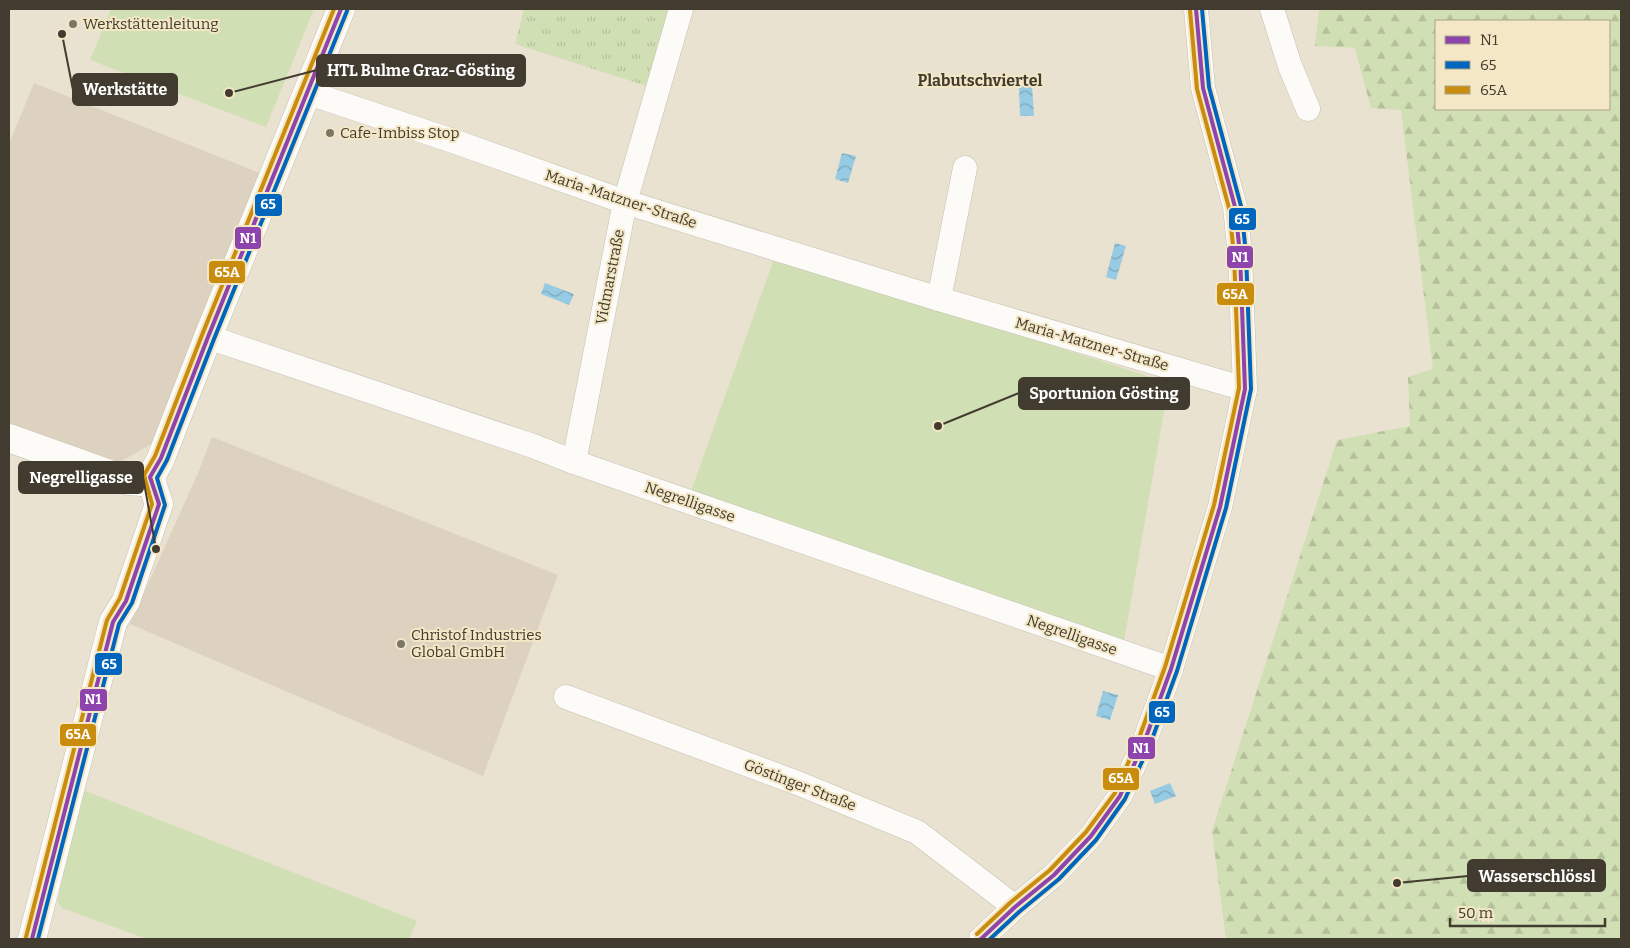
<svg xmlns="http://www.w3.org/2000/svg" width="1630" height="948" font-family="Bitter,serif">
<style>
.industrial{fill:#dcd2bf}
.grass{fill:url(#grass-tufts)}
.forest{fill:url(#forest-firs);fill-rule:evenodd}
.green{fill:#d1dfb4}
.water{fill:url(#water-waves)}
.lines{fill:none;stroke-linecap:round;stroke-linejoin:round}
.street-casing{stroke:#c6c0b2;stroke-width:25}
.secondary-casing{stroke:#c6c0b2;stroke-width:29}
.street{stroke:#fcfbf8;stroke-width:24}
.secondary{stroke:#fcfbf8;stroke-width:28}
.bus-1-casing{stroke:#f4e7c6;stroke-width:8}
.bus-2-casing{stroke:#f4e7c6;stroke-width:8}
.bus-3-casing{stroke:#f4e7c6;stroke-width:8}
.bus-1{stroke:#8e44ad;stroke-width:4}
.bus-2{stroke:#0065bd;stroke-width:4}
.bus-3{stroke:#ca8c0c;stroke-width:4}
.poi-dot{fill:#7c7667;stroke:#f4e7c6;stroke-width:2}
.labels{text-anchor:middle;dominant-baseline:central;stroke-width:4;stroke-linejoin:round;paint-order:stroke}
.poi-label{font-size:15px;fill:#413c2f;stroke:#f4e7c6;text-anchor:start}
.street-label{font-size:15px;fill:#413c2f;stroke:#f4e7c6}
.neighbourhood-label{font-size:16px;font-weight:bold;fill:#413c2f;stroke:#f4e7c6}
.leader{fill:none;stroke:#413c2f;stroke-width:2}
.callout-dot{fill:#413c2f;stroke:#f4e7c6;stroke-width:2}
.callout{fill:#413c2f;stroke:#413c2f;stroke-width:2}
.callout-label{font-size:16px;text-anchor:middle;font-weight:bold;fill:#fff}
.line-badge{stroke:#f4e7c6;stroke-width:2}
.badge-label{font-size:14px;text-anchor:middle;font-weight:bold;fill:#fff}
</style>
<defs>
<pattern id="grass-tufts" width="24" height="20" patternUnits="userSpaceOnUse" patternTransform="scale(1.25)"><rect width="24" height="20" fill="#d1dfb4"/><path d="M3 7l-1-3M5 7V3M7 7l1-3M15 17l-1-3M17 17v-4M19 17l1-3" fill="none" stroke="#b5c09b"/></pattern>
<pattern id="forest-firs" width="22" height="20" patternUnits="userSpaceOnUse" patternTransform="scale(1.25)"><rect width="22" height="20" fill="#d1dfb4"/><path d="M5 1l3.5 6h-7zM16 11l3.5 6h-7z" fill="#b5c09b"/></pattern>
<pattern id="water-waves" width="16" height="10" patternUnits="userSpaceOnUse" patternTransform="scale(1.25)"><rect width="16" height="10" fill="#97cbe3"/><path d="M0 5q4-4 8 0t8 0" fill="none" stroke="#7da6b8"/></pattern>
</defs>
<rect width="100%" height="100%" fill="#eae2d0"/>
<g class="industrial">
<path d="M 34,83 L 262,174 L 153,443 L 120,462 L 9,423 L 9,144 Z"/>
<path d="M 212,437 L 558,575 L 483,776 L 130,624 L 198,473 Z"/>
</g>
<path class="grass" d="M 524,9 L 672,9 L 650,87 L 515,44 Z"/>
<path class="forest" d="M 1319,9 L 1621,9 L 1621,939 L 1226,939 L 1212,831 L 1337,440 L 1410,426 L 1408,377 L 1433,369 L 1401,110 L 1371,108 L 1355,48 L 1315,46 ZM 1436,21 L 1609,21 L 1609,109 L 1436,109 Z"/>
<g class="green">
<path d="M 111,9 L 314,9 L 266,127 L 90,60 Z"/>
<path d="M 775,256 L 1169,383 L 1124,641 L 690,494 Z"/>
<path d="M 83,790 L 417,921 L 409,939 L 147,939 L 62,908 L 58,903 L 62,865 Z"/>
</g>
<g class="water">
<path d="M 1032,85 L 1034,116 L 1020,116 L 1019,86 Z"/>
<path d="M 842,153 L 856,156 L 848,183 L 835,179 Z"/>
<path d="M 1115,243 L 1126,246 L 1116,280 L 1106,277 Z"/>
<path d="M 545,283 L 574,294 L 569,305 L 541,294 Z"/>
<path d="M 1103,691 L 1118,695 L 1110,720 L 1096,716 Z"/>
<path d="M 1170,783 L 1176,796 L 1155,804 L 1150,791 Z"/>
</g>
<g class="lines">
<defs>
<g id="street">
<path d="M 1272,9 L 1290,66 L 1308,109"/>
<path d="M 306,92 L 456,142 L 625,202 L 939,299 L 1245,389"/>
<path d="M 939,299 L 965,168"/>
<path d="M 208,337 L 533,446 L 574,462 L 1171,669"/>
<path d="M 574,462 L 625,202 L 681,9"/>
<path d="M 566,697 L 800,784 L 917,832 L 1015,907"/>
<path d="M 981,939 L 1015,907 L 1054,875 L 1091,836 L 1120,796 L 1145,740 L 1171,669 L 1220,507 L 1245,389 L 1240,254 L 1235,207 L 1203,88 L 1196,9"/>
</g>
<g id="secondary">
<path d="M 9,438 L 129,481 L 142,482"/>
<path d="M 142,482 C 152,476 156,469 161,458 L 208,337 L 341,9"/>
<path d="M 32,939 L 113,622 L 126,601 L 159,504 L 150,477"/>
</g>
</defs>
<use href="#street" class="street-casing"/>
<use href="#secondary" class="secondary-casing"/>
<use href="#street" class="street"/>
<use href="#secondary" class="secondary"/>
<defs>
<g id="bus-1">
<path d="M 32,939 L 113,622 L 126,601 L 159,504 L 150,477 L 161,458 L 208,337 L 341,9"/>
<path d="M 981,939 L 1015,907 L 1054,875 L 1091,836 L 1120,796 L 1145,740 L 1171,669 L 1220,507 L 1245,389 L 1240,254 L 1235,207 L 1203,88 L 1196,9"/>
</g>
<g id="bus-2">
<path d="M 38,939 L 119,624 L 132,603 L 165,505 L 157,478 L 167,460 L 214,339 L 347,11"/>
<path d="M 990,939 L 1019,912 L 1059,879 L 1096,840 L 1125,799 L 1151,742 L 1177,671 L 1226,508 L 1251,389 L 1246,254 L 1241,206 L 1209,87 L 1202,9"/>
</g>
<g id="bus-3">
<path d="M 977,934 L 1011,902 L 1050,870 L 1086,832 L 1115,793 L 1139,738 L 1165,667 L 1214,505 L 1239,388 L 1234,254 L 1229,208 L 1197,89 L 1190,10"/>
<path d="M 26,937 L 107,620 L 120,598 L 152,504 L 144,475 L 155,456 L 202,335 L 334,9"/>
</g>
</defs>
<use href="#bus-1" class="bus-1-casing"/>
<use href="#bus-2" class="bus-2-casing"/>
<use href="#bus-3" class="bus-3-casing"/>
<use href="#bus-1" class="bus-1"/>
<use href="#bus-2" class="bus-2"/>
<use href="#bus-3" class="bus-3"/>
</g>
<g class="poi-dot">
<circle cx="73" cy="24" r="5"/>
<circle cx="330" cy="133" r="5"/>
<circle cx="401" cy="644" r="5"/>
</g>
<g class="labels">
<g class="poi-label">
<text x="83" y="24">Werkstättenleitung</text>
<text x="340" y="133">Cafe-Imbiss Stop</text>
<text x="411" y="635">Christof Industries<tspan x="411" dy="17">Global GmbH</tspan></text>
</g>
<g class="street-label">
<text transform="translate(621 199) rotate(18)">Maria-Matzner-Straße</text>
<text transform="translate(610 277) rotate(-79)">Vidmarstraße</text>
<text transform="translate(1092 344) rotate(16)">Maria-Matzner-Straße</text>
<text transform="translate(690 502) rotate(19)">Negrelligasse</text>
<text transform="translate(1072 635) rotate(19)">Negrelligasse</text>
<text transform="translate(800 785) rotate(21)">Göstinger Straße</text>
</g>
<g class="neighbourhood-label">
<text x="980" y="80">Plabutschviertel</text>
</g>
</g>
<path class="leader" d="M229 93L317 70M62 34L73 90M938 426L1019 393M156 549L143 477M1397 883L1468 876"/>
<g class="callout-dot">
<circle cx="229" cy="93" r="5"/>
<circle cx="62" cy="34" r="5"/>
<circle cx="938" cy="426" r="5"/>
<circle cx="156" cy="549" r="5"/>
<circle cx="1397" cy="883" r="5"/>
</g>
<g class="callout">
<rect x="317" y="55" width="208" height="31" rx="5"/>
<rect x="73" y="74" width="104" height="31" rx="5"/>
<rect x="1019" y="378" width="170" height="31" rx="5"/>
<rect x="19" y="462" width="124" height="31" rx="5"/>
<rect x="1468" y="860" width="137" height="31" rx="5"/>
</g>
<g class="callout-label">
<text x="421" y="76">HTL Bulme Graz-Gösting</text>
<text x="125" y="95">Werkstätte</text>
<text x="1104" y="399">Sportunion Gösting</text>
<text x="81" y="483">Negrelligasse</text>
<text x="1537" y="882">Wasserschlössl</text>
</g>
<g class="line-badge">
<rect x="254" y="193" width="29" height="24" rx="5" fill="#0065bd"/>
<rect x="1228" y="207" width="29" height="24" rx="5" fill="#0065bd"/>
<rect x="234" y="226" width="28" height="24" rx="5" fill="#8e44ad"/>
<rect x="1226" y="245" width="28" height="24" rx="5" fill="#8e44ad"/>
<rect x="208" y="260" width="38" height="24" rx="5" fill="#ca8c0c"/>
<rect x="1216" y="282" width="39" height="24" rx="5" fill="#ca8c0c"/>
<rect x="94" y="652" width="29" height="24" rx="5" fill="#0065bd"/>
<rect x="79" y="688" width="29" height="24" rx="5" fill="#8e44ad"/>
<rect x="1148" y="700" width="28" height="24" rx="5" fill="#0065bd"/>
<rect x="59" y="723" width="38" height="24" rx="5" fill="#ca8c0c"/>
<rect x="1127" y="736" width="29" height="24" rx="5" fill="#8e44ad"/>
<rect x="1102" y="767" width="38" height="24" rx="5" fill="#ca8c0c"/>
</g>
<g class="badge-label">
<text x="268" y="209">65</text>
<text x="1242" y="224">65</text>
<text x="248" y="243">N1</text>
<text x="1240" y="262">N1</text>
<text x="227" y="277">65A</text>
<text x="1235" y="299">65A</text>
<text x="109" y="669">65</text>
<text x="93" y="704">N1</text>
<text x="1162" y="717">65</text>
<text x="78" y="739">65A</text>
<text x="1141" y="753">N1</text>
<text x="1121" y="783">65A</text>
</g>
<rect width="1630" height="948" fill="none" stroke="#413c2f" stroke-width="20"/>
<rect x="1435" y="20" width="175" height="90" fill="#f4e7c6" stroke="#aca38a"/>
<rect x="1445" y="36" width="25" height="8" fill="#8e44ad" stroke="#aca38a"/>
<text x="1480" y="45" font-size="15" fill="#413c2f">N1</text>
<rect x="1445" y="61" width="25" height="8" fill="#0065bd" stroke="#aca38a"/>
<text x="1480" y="70" font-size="15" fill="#413c2f">65</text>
<rect x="1445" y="86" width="25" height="8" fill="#ca8c0c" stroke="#aca38a"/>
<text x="1480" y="95" font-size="15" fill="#413c2f">65A</text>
<path d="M1450 918v8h155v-8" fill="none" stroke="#413c2f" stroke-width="2.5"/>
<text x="1458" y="918" font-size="15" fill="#413c2f" stroke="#f4e7c6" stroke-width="4" paint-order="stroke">50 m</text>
</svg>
